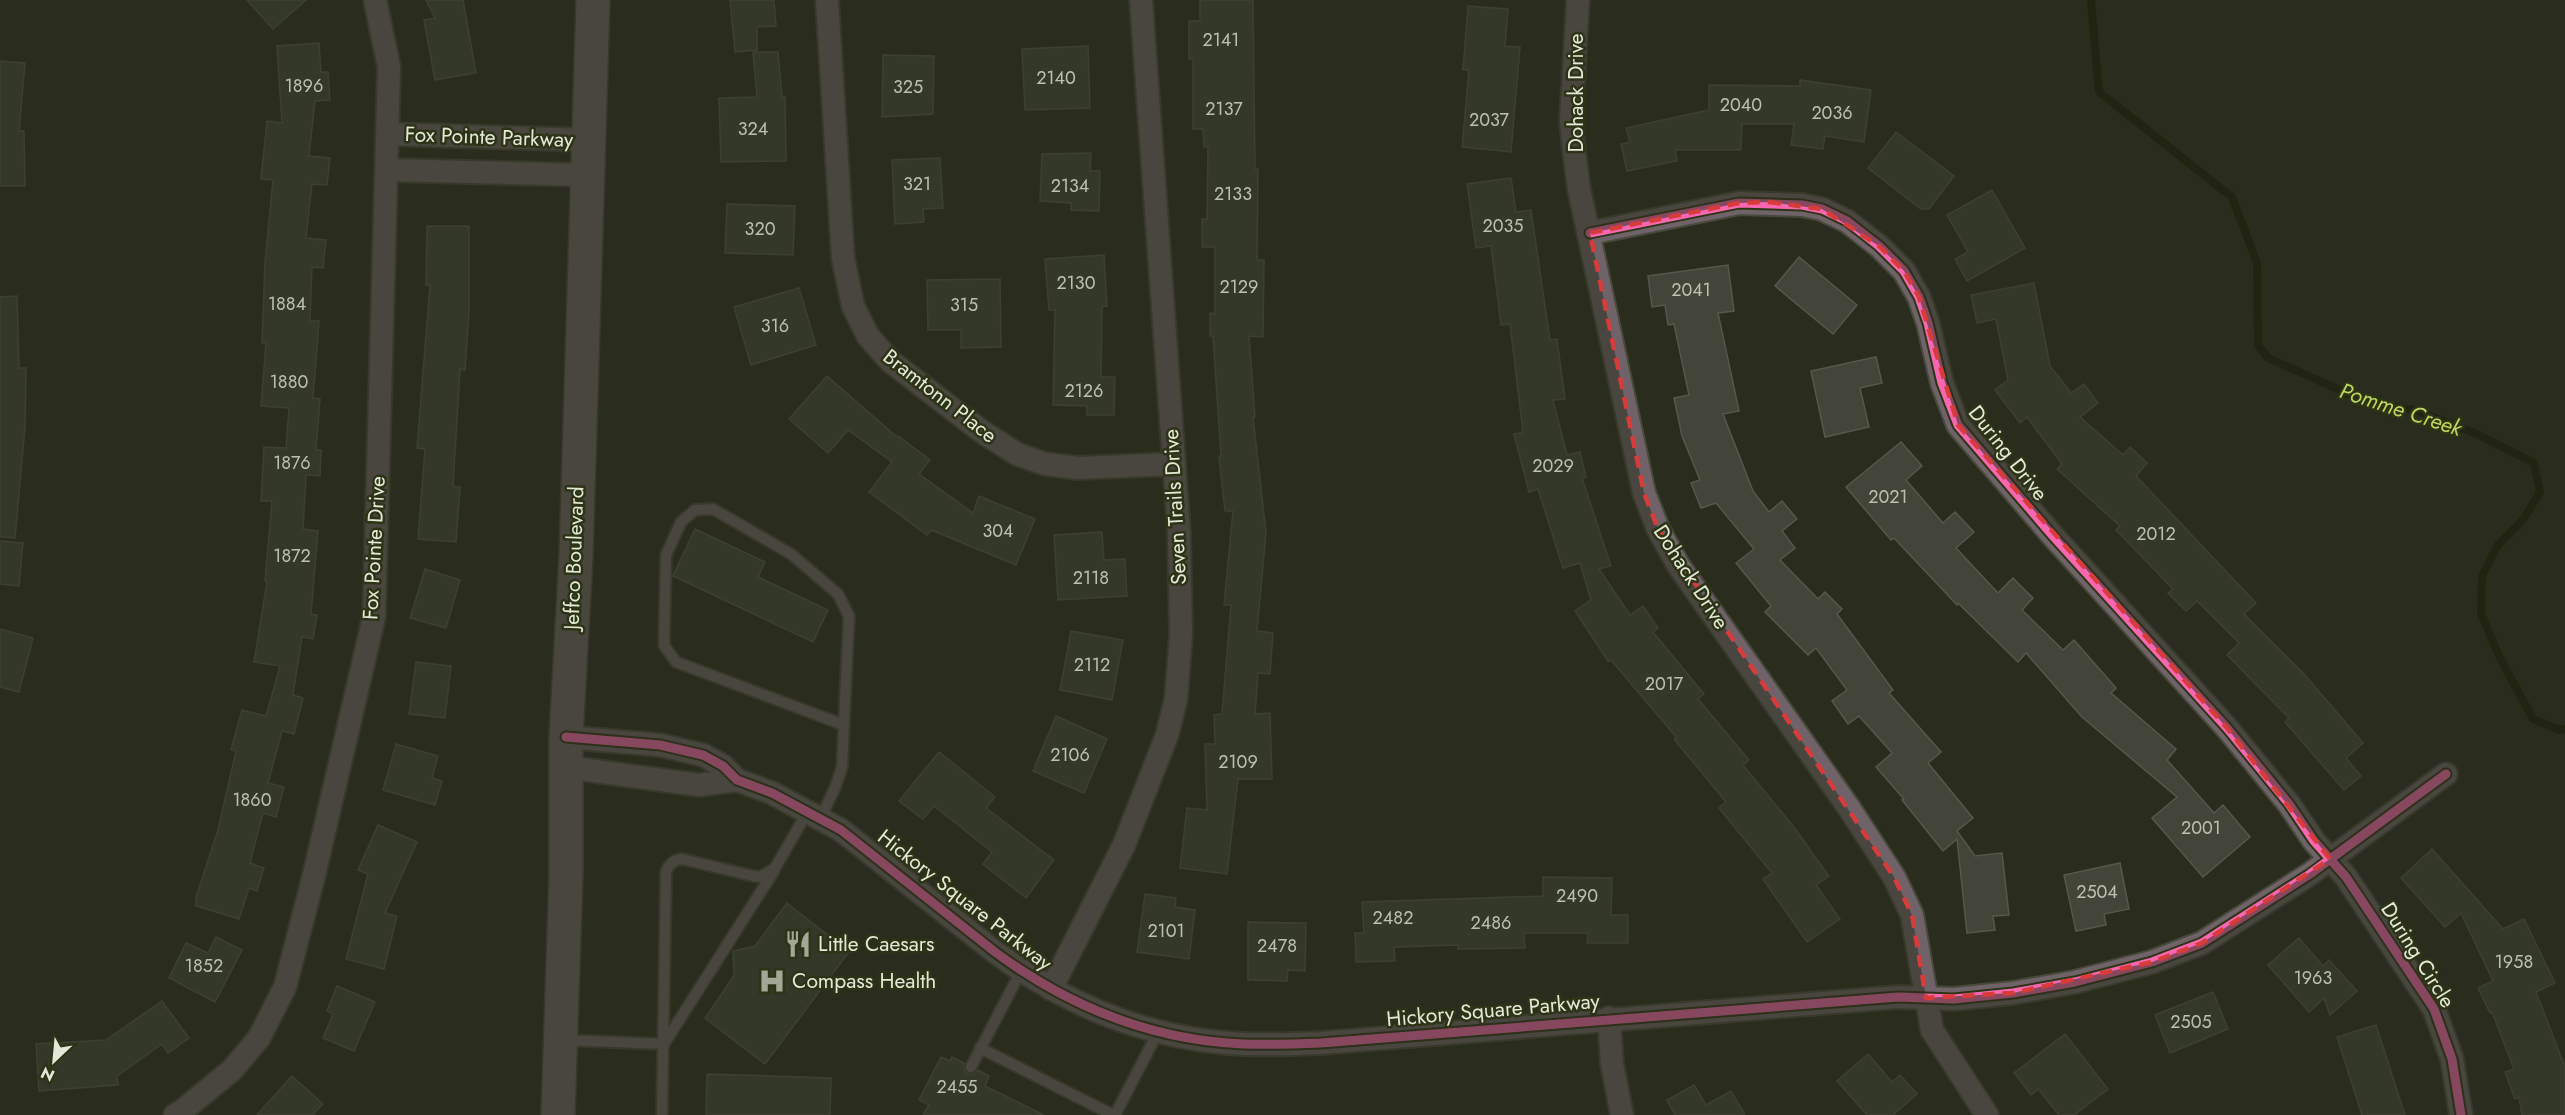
<svg xmlns="http://www.w3.org/2000/svg" width="2565" height="1115" font-family="Jost,sans-serif">
<style>
.lines{fill:none;stroke-linecap:round;stroke-linejoin:round}
.stream{stroke:#141a03;stroke-width:8}
.building{fill:#424537;stroke:#55584a;stroke-width:1.5}
.lane-casing{stroke:#47493c;stroke-width:14}
.street-casing{stroke:#47493c;stroke-width:26}
.primary-casing{stroke:#47493c;stroke-width:36}
.lane{stroke:#6f6369;stroke-width:10}
.street{stroke:#6f6369;stroke-width:22}
.primary{stroke:#6d6464;stroke-width:33}
.cycleway-casing{stroke:#2d3416;stroke-width:13}
.cycleway{stroke:#f766af;stroke-width:9}
.marked{fill:none;stroke:#d73b3a;stroke-width:4.5;stroke-dasharray:12 8;stroke-linejoin:round}
.labels{text-anchor:middle;dominant-baseline:central;stroke-width:5;stroke-linejoin:round;paint-order:stroke}
.number-label{font-size:18px;fill:#bcc0af}
.street-label{font-size:21px;fill:#e4e9d7;stroke:#2d3416}
.poi-label{font-size:21px;fill:#e4e9d7;stroke:#2d3416;text-anchor:start}
.water-label{font-size:22px;font-style:italic;fill:#bdd860;stroke:#2d3416}
</style>
<rect width="100%" height="100%" fill="#2a2d1d"/>
<g class="lines">
<path class="stream" d="M 2091,0 L 2099,92 L 2232,197 L 2257,263 L 2258,345 L 2268,358 L 2369,403 L 2415,410 L 2477,434 L 2534,463 L 2540,492 L 2523,520 L 2498,545 L 2482,576 L 2481,614 L 2500,658 L 2533,719 L 2559,730 L 2565,729"/>
</g>
<g class="building">
<path d="M 247,0 L 306,0 L 273,29 Z"/>
<path d="M 426,0 L 463,0 L 476,73 L 435,80 L 424,20 L 435,18 Z"/>
<path d="M 730,0 L 774,0 L 776,26 L 757,27 L 757,50 L 735,52 Z"/>
<path d="M 1200,0 L 1253,0 L 1255,169 L 1258,169 L 1257,260 L 1264,260 L 1263,337 L 1249,336 L 1255,417 L 1253,417 L 1266,533 L 1257,631 L 1273,633 L 1270,674 L 1258,673 L 1255,714 L 1270,713 L 1272,779 L 1238,779 L 1227,874 L 1180,868 L 1187,808 L 1207,810 L 1205,744 L 1215,744 L 1214,715 L 1222,714 L 1231,605 L 1224,605 L 1233,511 L 1225,511 L 1219,456 L 1221,456 L 1213,336 L 1210,336 L 1210,313 L 1215,314 L 1215,247 L 1202,247 L 1202,219 L 1207,219 L 1208,147 L 1204,147 L 1203,129 L 1193,129 L 1193,59 L 1189,59 L 1189,21 L 1200,21 Z"/>
<path d="M 1468,6 L 1508,9 L 1505,46 L 1520,47 L 1511,152 L 1462,147 L 1469,70 L 1463,70 Z"/>
<path d="M 319,43 L 321,72 L 328,72 L 330,100 L 315,101 L 309,156 L 330,158 L 327,185 L 312,184 L 306,238 L 326,240 L 323,268 L 312,267 L 310,321 L 319,321 L 313,398 L 320,399 L 316,450 L 321,450 L 320,476 L 306,475 L 303,529 L 318,531 L 311,614 L 317,615 L 313,639 L 302,637 L 293,695 L 303,698 L 294,734 L 282,731 L 268,783 L 284,787 L 276,817 L 263,813 L 250,863 L 264,868 L 257,891 L 249,888 L 239,919 L 196,906 L 196,897 L 218,830 L 236,751 L 231,750 L 242,710 L 266,716 L 280,666 L 254,662 L 267,582 L 265,581 L 272,501 L 261,501 L 264,447 L 286,448 L 289,408 L 261,406 L 266,343 L 262,343 L 265,262 L 273,180 L 261,179 L 267,121 L 282,123 L 277,46 Z"/>
<path d="M 1088,46 L 1090,108 L 1025,110 L 1022,49 Z"/>
<path d="M 753,52 L 778,52 L 782,97 L 785,97 L 786,161 L 721,162 L 719,98 L 757,97 Z"/>
<path d="M 883,55 L 934,56 L 933,114 L 882,117 Z"/>
<path d="M 0,61 L 25,63 L 19,131 L 24,131 L 25,186 L 0,186 Z"/>
<path d="M 1800,80 L 1871,90 L 1864,142 L 1825,136 L 1823,149 L 1791,145 L 1794,124 L 1742,124 L 1741,150 L 1675,150 L 1677,161 L 1627,171 L 1621,144 L 1630,142 L 1626,128 L 1709,110 L 1709,85 L 1800,86 Z"/>
<path d="M 1896,132 L 1954,176 L 1929,209 L 1921,209 L 1868,168 Z"/>
<path d="M 1091,153 L 1090,171 L 1100,171 L 1099,211 L 1071,210 L 1071,203 L 1040,201 L 1042,154 Z"/>
<path d="M 940,158 L 943,208 L 923,209 L 924,222 L 895,224 L 892,160 Z"/>
<path d="M 1511,178 L 1516,212 L 1531,210 L 1550,340 L 1557,339 L 1565,399 L 1553,400 L 1567,455 L 1580,452 L 1586,477 L 1582,478 L 1611,566 L 1599,569 L 1630,615 L 1643,606 L 1658,628 L 1653,632 L 1704,694 L 1698,699 L 1749,760 L 1743,765 L 1793,826 L 1829,876 L 1816,885 L 1840,919 L 1807,942 L 1763,879 L 1772,873 L 1719,808 L 1726,802 L 1674,739 L 1677,738 L 1611,660 L 1608,661 L 1575,611 L 1591,600 L 1580,563 L 1563,568 L 1538,489 L 1529,492 L 1514,434 L 1523,432 L 1510,324 L 1501,325 L 1491,246 L 1476,248 L 1467,184 Z"/>
<path d="M 1992,190 L 2025,248 L 1967,281 L 1955,259 L 1968,252 L 1947,215 Z"/>
<path d="M 727,204 L 795,206 L 793,255 L 725,253 Z"/>
<path d="M 427,226 L 469,226 L 469,311 L 465,370 L 460,369 L 453,486 L 460,487 L 456,542 L 418,539 L 425,449 L 417,448 L 430,285 L 426,285 Z"/>
<path d="M 1104,255 L 1107,306 L 1102,307 L 1101,377 L 1115,377 L 1114,415 L 1087,415 L 1087,406 L 1053,405 L 1055,310 L 1049,310 L 1045,259 Z"/>
<path d="M 1799,257 L 1857,305 L 1833,334 L 1775,286 Z"/>
<path d="M 1728,265 L 1734,311 L 1718,313 L 1739,411 L 1723,414 L 1753,491 L 1769,512 L 1782,501 L 1797,519 L 1782,531 L 1795,548 L 1780,560 L 1818,599 L 1825,592 L 1842,609 L 1837,614 L 1893,690 L 1889,693 L 1941,752 L 1928,763 L 1973,818 L 1957,831 L 1975,856 L 2002,853 L 2009,915 L 1993,916 L 1995,930 L 1967,933 L 1957,839 L 1943,851 L 1902,800 L 1904,799 L 1876,767 L 1892,753 L 1859,716 L 1848,724 L 1832,701 L 1847,690 L 1816,648 L 1808,655 L 1765,612 L 1771,606 L 1736,563 L 1754,549 L 1716,503 L 1701,508 L 1691,483 L 1700,480 L 1682,436 L 1674,398 L 1689,395 L 1674,324 L 1668,325 L 1665,305 L 1652,307 L 1648,276 Z"/>
<path d="M 1000,279 L 1001,347 L 961,348 L 961,330 L 928,330 L 927,280 Z"/>
<path d="M 2034,283 L 2050,366 L 2071,393 L 2084,384 L 2098,403 L 2080,417 L 2123,455 L 2130,447 L 2147,463 L 2136,476 L 2256,603 L 2244,614 L 2304,674 L 2363,743 L 2346,758 L 2361,776 L 2344,790 L 2285,722 L 2289,718 L 2227,655 L 2239,643 L 2197,601 L 2186,611 L 2168,593 L 2173,589 L 2116,530 L 2120,526 L 2057,469 L 2062,464 L 2027,417 L 2020,423 L 1995,390 L 2008,380 L 1996,319 L 1977,323 L 1971,295 Z"/>
<path d="M 799,288 L 816,345 L 751,365 L 734,307 Z"/>
<path d="M 17,296 L 19,368 L 26,368 L 25,427 L 15,538 L 0,537 L 0,297 Z"/>
<path d="M 1876,357 L 1882,383 L 1860,388 L 1869,427 L 1825,437 L 1811,371 Z"/>
<path d="M 827,376 L 897,437 L 898,436 L 930,460 L 919,474 L 973,513 L 979,496 L 1035,519 L 1016,565 L 931,530 L 927,535 L 869,492 L 892,462 L 848,430 L 828,453 L 789,419 Z"/>
<path d="M 1901,442 L 1922,466 L 1906,480 L 1943,523 L 1955,512 L 1974,532 L 1956,548 L 1998,593 L 2013,578 L 2033,598 L 2022,610 L 2063,650 L 2074,640 L 2116,688 L 2111,693 L 2176,749 L 2167,760 L 2214,813 L 2223,805 L 2250,837 L 2203,877 L 2152,818 L 2177,797 L 2082,717 L 2026,653 L 2018,662 L 1958,603 L 1957,605 L 1894,538 L 1891,540 L 1846,487 Z"/>
<path d="M 695,529 L 765,562 L 758,577 L 828,610 L 813,642 L 673,576 Z"/>
<path d="M 1102,532 L 1104,560 L 1125,559 L 1127,596 L 1058,600 L 1054,535 Z"/>
<path d="M 0,541 L 23,543 L 19,586 L 0,584 Z"/>
<path d="M 425,569 L 460,580 L 446,628 L 410,618 Z"/>
<path d="M 0,629 L 33,638 L 19,692 L 0,687 Z"/>
<path d="M 1071,631 L 1123,640 L 1112,700 L 1060,690 Z"/>
<path d="M 416,662 L 451,666 L 445,718 L 409,714 Z"/>
<path d="M 1056,716 L 1107,739 L 1084,793 L 1033,771 Z"/>
<path d="M 396,744 L 438,756 L 432,778 L 442,781 L 435,805 L 383,790 Z"/>
<path d="M 939,752 L 995,797 L 986,808 L 1054,860 L 1026,898 L 983,864 L 992,852 L 934,806 L 923,819 L 899,801 Z"/>
<path d="M 378,825 L 417,842 L 385,913 L 397,916 L 384,969 L 346,959 L 368,874 L 358,870 Z"/>
<path d="M 2432,849 L 2503,929 L 2524,919 L 2555,983 L 2536,992 L 2565,1067 L 2565,1115 L 2522,1115 L 2519,1097 L 2515,1099 L 2505,1072 L 2514,1069 L 2492,1012 L 2490,1013 L 2478,988 L 2493,981 L 2461,913 L 2445,927 L 2401,878 Z"/>
<path d="M 2120,863 L 2129,909 L 2104,914 L 2106,925 L 2076,931 L 2064,875 Z"/>
<path d="M 1543,877 L 1612,878 L 1611,915 L 1628,915 L 1628,943 L 1587,943 L 1588,933 L 1524,933 L 1525,948 L 1458,949 L 1458,945 L 1394,947 L 1395,961 L 1356,962 L 1355,933 L 1364,933 L 1362,902 L 1543,896 Z"/>
<path d="M 1145,894 L 1176,898 L 1175,907 L 1195,910 L 1189,959 L 1137,952 Z"/>
<path d="M 787,903 L 849,952 L 765,1064 L 705,1018 L 734,976 L 733,951 L 755,946 Z"/>
<path d="M 1248,922 L 1306,923 L 1305,971 L 1288,970 L 1287,981 L 1248,980 Z"/>
<path d="M 216,937 L 242,950 L 215,1002 L 169,978 L 186,943 L 208,953 Z"/>
<path d="M 2299,938 L 2323,966 L 2329,960 L 2357,991 L 2330,1015 L 2324,998 L 2309,1012 L 2268,965 Z"/>
<path d="M 337,986 L 375,1002 L 354,1051 L 323,1038 L 333,1014 L 327,1011 Z"/>
<path d="M 2213,992 L 2228,1029 L 2170,1053 L 2155,1015 Z"/>
<path d="M 162,1001 L 189,1038 L 168,1053 L 162,1044 L 117,1076 L 118,1085 L 39,1091 L 36,1044 L 106,1040 Z"/>
<path d="M 2376,1025 L 2405,1115 L 2362,1115 L 2337,1037 Z"/>
<path d="M 2065,1034 L 2108,1089 L 2074,1115 L 2059,1115 L 2038,1089 L 2031,1095 L 2014,1073 Z"/>
<path d="M 1868,1054 L 1892,1082 L 1900,1075 L 1917,1094 L 1893,1115 L 1867,1115 L 1837,1081 Z"/>
<path d="M 941,1057 L 950,1061 L 952,1057 L 964,1063 L 964,1070 L 968,1074 L 974,1074 L 978,1070 L 989,1076 L 985,1086 L 1044,1115 L 923,1115 L 929,1105 L 919,1100 Z"/>
<path d="M 707,1074 L 831,1078 L 830,1115 L 706,1115 Z"/>
<path d="M 292,1076 L 323,1104 L 312,1115 L 257,1115 Z"/>
<path d="M 1694,1085 L 1706,1105 L 1731,1091 L 1745,1115 L 1675,1115 L 1667,1100 Z"/>
</g>
<g class="lines">
<defs>
<g id="lane">
<path d="M 821,817 L 835,788 L 842,767 L 849,616 L 838,594 L 791,554 L 713,509 L 695,510 L 681,522 L 666,555 L 664,645 L 676,662 L 844,725"/>
<path d="M 563,1040 L 664,1044 L 774,871"/>
<path d="M 980,1048 L 1113,1115"/>
<path d="M 971,1067 L 1021,971"/>
<path d="M 662,1115 L 666,872 C 669,864 673,860 682,859 L 753,876 L 760,877 L 775,868 L 808,811"/>
<path d="M 1115,1115 L 1158,1032"/>
</g>
<g id="street">
<path d="M 827,0 L 843,258 L 853,306 L 868,336 L 890,361 L 981,431 L 1017,454 L 1045,464 L 1078,468 L 1174,464"/>
<path d="M 1578,0 L 1571,121 L 1574,151 L 1579,189 L 1644,493 L 1658,529 L 1678,565 L 1849,808 L 1894,877 L 1912,915 L 1932,1030 L 1987,1115"/>
<path d="M 388,134 L 589,140"/>
<path d="M 387,170 L 587,175"/>
<path d="M 1590,233 L 1739,203 L 1802,205 L 1822,209 L 1847,221 L 1879,246 L 1904,271 L 1919,297 L 1928,323 L 1942,383 L 1958,425 L 2053,536 L 2227,728 L 2289,804 L 2314,841 L 2346,877 L 2434,1009 L 2452,1059 L 2461,1115"/>
<path d="M 566,737 L 660,745 L 703,755 L 723,766 L 737,780 L 772,793 L 841,830 L 995,952 C 1068,1006 1151,1040 1243,1044 C 1269,1045 1295,1044 1321,1043 L 1898,997 L 1954,999 L 2013,993 L 2075,982 L 2152,962 L 2202,943 L 2310,874 L 2446,774"/>
<path d="M 565,767 L 699,785 L 737,780"/>
<path d="M 1051,989 L 1124,845 L 1167,735 L 1176,699 L 1181,634 L 1179,532 L 1141,0"/>
<path d="M 1609,1018 L 1612,1064 L 1622,1115"/>
<path d="M 175,1115 L 182,1111 L 232,1070 L 259,1038 L 285,987 L 314,875 L 374,617 L 389,67 L 375,0"/>
</g>
<path id="primary" d="M 558,1115 L 566,875 L 566,737 L 576,556 L 593,0"/>
</defs>
<use href="#lane" class="lane-casing"/>
<use href="#street" class="street-casing"/>
<use href="#primary" class="primary-casing"/>
<use href="#lane" class="lane"/>
<use href="#street" class="street"/>
<use href="#primary" class="primary"/>
<defs>
<g id="cycleway">
<path d="M 1590,233 L 1739,203 L 1802,205 L 1822,209 L 1847,221 L 1879,246 L 1904,271 L 1919,297 L 1928,323 L 1942,383 L 1958,425 L 2053,536 L 2227,728 L 2289,804 L 2314,841 L 2346,877 L 2434,1009 L 2452,1059 L 2461,1115"/>
<path d="M 566,737 L 660,745 L 703,755 L 723,766 L 737,780 L 772,793 L 841,830 L 995,952 C 1068,1006 1151,1040 1243,1044 C 1269,1045 1295,1044 1321,1043 L 1898,997 L 1954,999 L 2013,993 L 2075,982 L 2152,962 L 2202,943 L 2310,874 L 2446,774"/>
</g>
</defs>
<use href="#cycleway" class="cycleway-casing"/>
<use href="#cycleway" class="cycleway"/>
</g>
<path d="M0 0H2565V1115H0ZM 1769,202 L 1822,209 L 1879,246 L 1904,271 L 1919,297 L 1958,425 L 2227,728 L 2330,859 L 2202,943 L 2152,962 L 2013,993 L 1926,998 L 1912,915 L 1894,877 L 1658,529 L 1644,493 L 1590,233 L 1739,203 Z" fill="#2a2d1d" fill-opacity=".55" fill-rule="evenodd"/>
<path class="marked" d="M 1769,202 L 1822,209 L 1879,246 L 1904,271 L 1919,297 L 1958,425 L 2227,728 L 2330,859 L 2202,943 L 2152,962 L 2013,993 L 1926,998 L 1912,915 L 1894,877 L 1658,529 L 1644,493 L 1590,233 L 1739,203 Z"/>
<defs>
<symbol id="restaurant-bare" viewBox="-9 -9 18 18"><path d="M-5-6h1v4h1v-4h1v4h1v-4h1v5L-1.5 .5V6h-2V.5L-5-1ZM5-6V6H3V1.5H1.5Q1.5-4 5-6Z" fill="#a3a796" stroke="#2d3416" stroke-width="2.5" paint-order="stroke"/></symbol>
<symbol id="hospital-bare" viewBox="-9 -9 18 18"><path d="M-5-5h3v3.5h4V-5h3V5h-3V1.5h-4V5h-3Z" fill="#a3a796" stroke="#2d3416" stroke-width="2.5" paint-order="stroke"/></symbol>
</defs>
<g fill-rule="evenodd">
<use href="#restaurant-bare" x="779" y="925" width="38" height="38"/>
<use href="#hospital-bare" x="753" y="962" width="38" height="38"/>
</g>
<g class="labels">
<g class="number-label">
<text x="1221" y="40">2141</text>
<text x="1056" y="78">2140</text>
<text x="304" y="86">1896</text>
<text x="908" y="87">325</text>
<text x="1741" y="105">2040</text>
<text x="1224" y="109">2137</text>
<text x="1832" y="113">2036</text>
<text x="1489" y="120">2037</text>
<text x="753" y="129">324</text>
<text x="917" y="184">321</text>
<text x="1070" y="186">2134</text>
<text x="1233" y="194">2133</text>
<text x="1503" y="226">2035</text>
<text x="760" y="229">320</text>
<text x="1076" y="283">2130</text>
<text x="1239" y="287">2129</text>
<text x="1691" y="290">2041</text>
<text x="287" y="304">1884</text>
<text x="964" y="305">315</text>
<text x="775" y="326">316</text>
<text x="289" y="382">1880</text>
<text x="1084" y="391">2126</text>
<text x="292" y="463">1876</text>
<text x="1553" y="466">2029</text>
<text x="1888" y="497">2021</text>
<text x="998" y="531">304</text>
<text x="2156" y="534">2012</text>
<text x="292" y="556">1872</text>
<text x="1091" y="578">2118</text>
<text x="1092" y="665">2112</text>
<text x="1664" y="684">2017</text>
<text x="1070" y="755">2106</text>
<text x="1238" y="762">2109</text>
<text x="252" y="800">1860</text>
<text x="2201" y="828">2001</text>
<text x="2097" y="892">2504</text>
<text x="1577" y="896">2490</text>
<text x="1393" y="918">2482</text>
<text x="1491" y="923">2486</text>
<text x="1166" y="931">2101</text>
<text x="1277" y="946">2478</text>
<text x="2514" y="962">1958</text>
<text x="204" y="966">1852</text>
<text x="2313" y="978">1963</text>
<text x="2191" y="1022">2505</text>
<text x="957" y="1087">2455</text>
</g>
<g class="street-label">
<text transform="translate(1576 93) rotate(-90)">Dohack Drive</text>
<text transform="translate(489 137) rotate(2)">Fox Pointe Parkway</text>
<text transform="translate(940 396) rotate(38)">Bramtonn Place</text>
<text transform="translate(2008 453) rotate(52)">During Drive</text>
<text transform="translate(1175 507) rotate(-93)">Seven Trails Drive</text>
<text transform="translate(374 548) rotate(-87)">Fox Pointe Drive</text>
<text transform="translate(574 558) rotate(-88)">Jeffco Boulevard</text>
<text transform="translate(1691 577) rotate(57)">Dohack Drive</text>
<text transform="translate(965 900) rotate(38)">Hickory Square Parkway</text>
<text transform="translate(2418 955) rotate(58)">During Circle</text>
<text transform="translate(1493 1010) rotate(-5)">Hickory Square Parkway</text>
</g>
<g class="poi-label">
<text x="818" y="944">Little Caesars</text>
<text x="792" y="981">Compass Health</text>
</g>
<g class="water-label">
<text transform="translate(2401 409) rotate(18)">Pomme Creek</text>
</g>
</g>
<g transform="translate(54 1061) rotate(206)" stroke="#2d3416" stroke-width="4.5" paint-order="stroke">
<path d="M0-4.5L10 22L0 15L-10 22Z" fill="#e4e9d7"/>
<text y="-9" font-size="16" font-weight="bold" text-anchor="middle" fill="#e4e9d7">N</text>
</g>
</svg>
